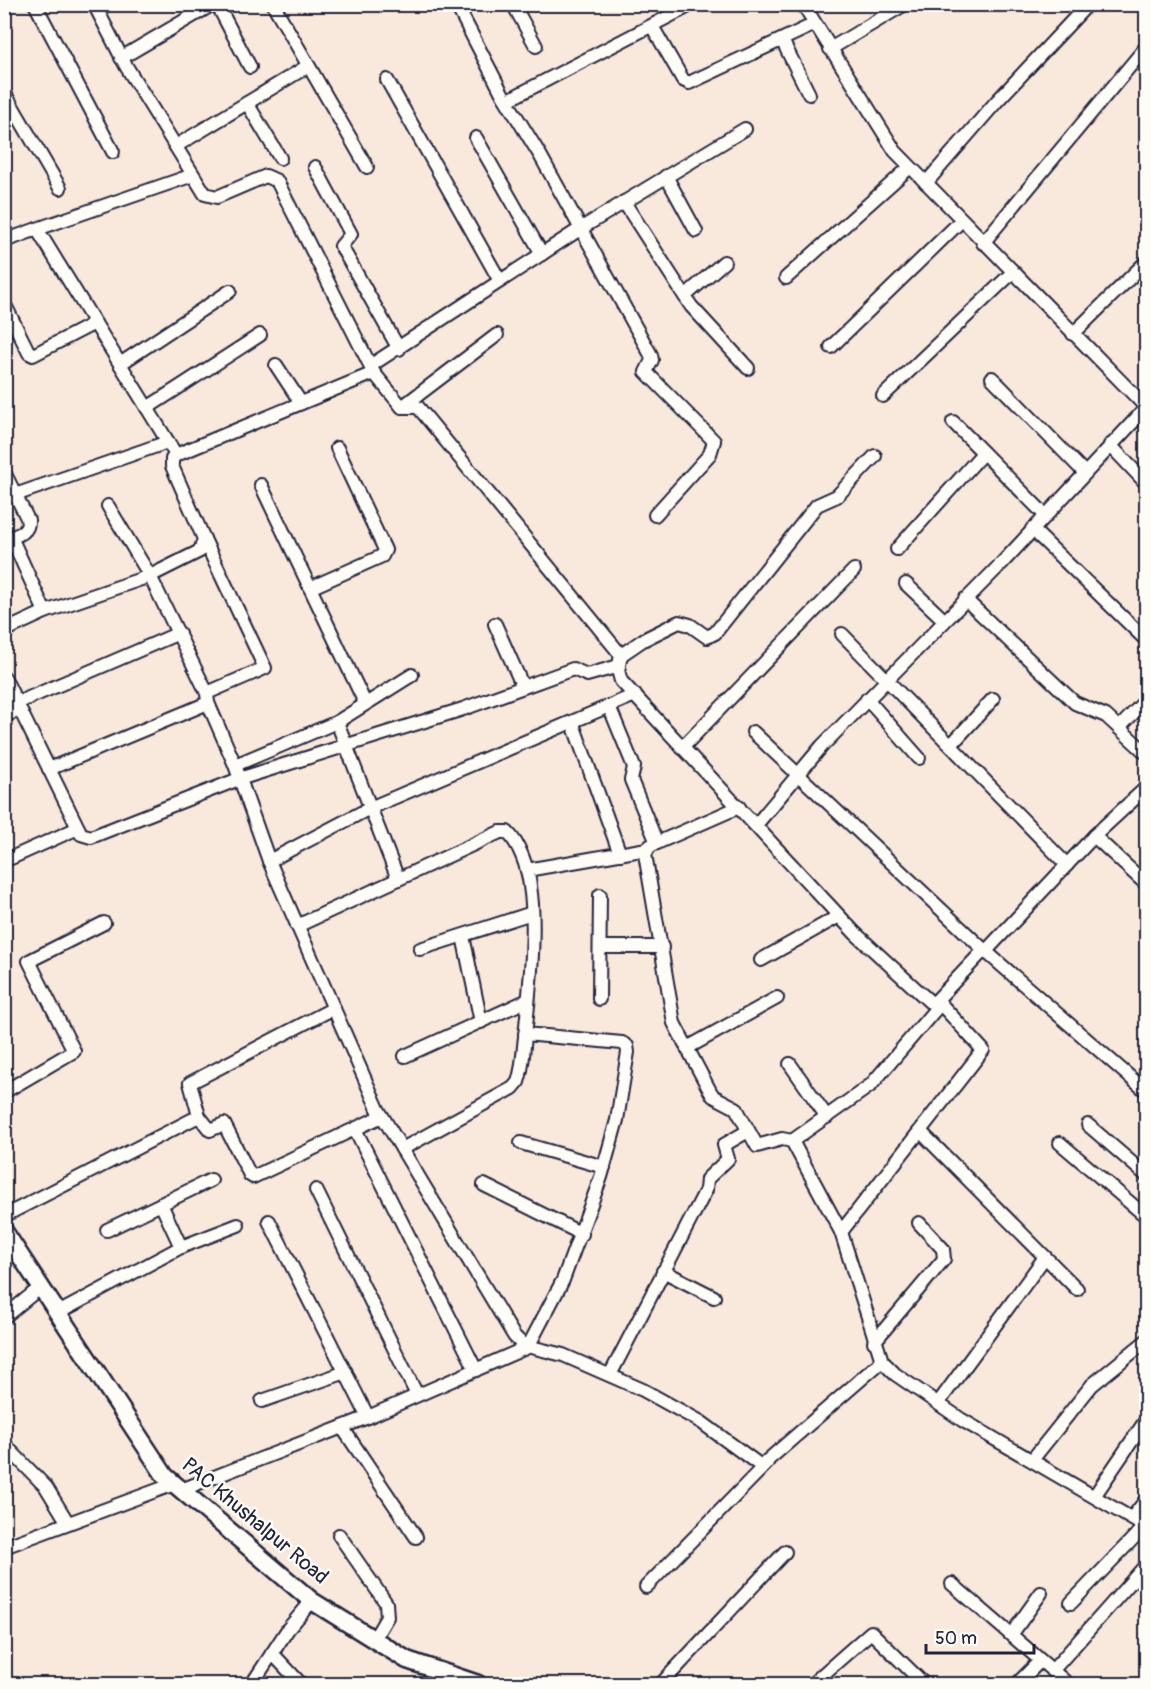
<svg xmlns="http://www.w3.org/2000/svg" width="1151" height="1689" font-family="Pangolin,sans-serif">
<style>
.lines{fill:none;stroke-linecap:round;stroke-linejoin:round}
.minor-casing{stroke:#22223b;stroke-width:16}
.secondary-casing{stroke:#22223b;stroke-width:21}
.minor{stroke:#fdfcf7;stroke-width:12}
.secondary{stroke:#fdfcf7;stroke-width:16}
.labels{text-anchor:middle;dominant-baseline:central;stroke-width:5;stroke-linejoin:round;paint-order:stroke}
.street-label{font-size:21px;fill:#22223b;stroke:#fdfcf7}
</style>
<rect width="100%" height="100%" fill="#f9e9dd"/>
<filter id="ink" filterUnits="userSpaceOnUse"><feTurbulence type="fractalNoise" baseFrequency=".0167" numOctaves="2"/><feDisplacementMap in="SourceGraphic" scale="12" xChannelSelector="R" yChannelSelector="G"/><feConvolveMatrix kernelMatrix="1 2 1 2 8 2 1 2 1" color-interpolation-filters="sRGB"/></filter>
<g filter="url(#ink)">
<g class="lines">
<defs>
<g id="minor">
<path d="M 35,4 L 113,152"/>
<path d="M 94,4 L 126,66 L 205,194 L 217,197 L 266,176 L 277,181 L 374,373 L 402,407 L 418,407 L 621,655 L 618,670 L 621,681 L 855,933 L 930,1002 L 934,1003 L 984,950 L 1146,1091"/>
<path d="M 217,4 L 250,67"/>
<path d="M 273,4 L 367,167"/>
<path d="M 456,4 L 503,95 L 540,155 L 651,355 L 652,360 L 646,372 L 714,441 L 710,454 L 655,515"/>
<path d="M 513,4 L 536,46"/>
<path d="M 803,4 L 895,151 L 1146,407"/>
<path d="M 652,26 L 683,80 L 689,83 L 815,24"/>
<path d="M 782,40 L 809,94"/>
<path d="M 830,49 L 905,4"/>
<path d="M 121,58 L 213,4"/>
<path d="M 387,80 L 500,281"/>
<path d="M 4,92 L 60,188"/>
<path d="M 508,100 L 693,4"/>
<path d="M 247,103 L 280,158"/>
<path d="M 476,138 L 542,254"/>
<path d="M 176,146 L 308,66"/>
<path d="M 315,167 L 351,234 L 341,246 L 399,349"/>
<path d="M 666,176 L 696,231"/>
<path d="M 926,183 L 997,101 L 1088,4"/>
<path d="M 624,202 L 691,306 L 748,368"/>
<path d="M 10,239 L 37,229"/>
<path d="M 983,243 L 1146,47"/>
<path d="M 786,278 L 910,167"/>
<path d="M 685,296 L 724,262"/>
<path d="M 4,303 L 29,353 L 33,355 L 95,323"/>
<path d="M 1073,334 L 1146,262"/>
<path d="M 831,347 L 962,220"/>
<path d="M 120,364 L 230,291"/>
<path d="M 276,365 L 301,403"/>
<path d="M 370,366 L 580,229 L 745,129"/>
<path d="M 374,373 L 176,455 L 172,459 L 172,466 L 204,539 L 200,551 L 150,576 L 207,693 L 208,703 L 235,765 L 269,861 L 378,1109 L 514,1336 L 523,1345 L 563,1355 L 643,1390 L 701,1422 L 761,1466 L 882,1361"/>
<path d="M 992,378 L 1084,472"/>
<path d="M 883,396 L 1012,273"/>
<path d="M 402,407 L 497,335"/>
<path d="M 147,408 L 260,335"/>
<path d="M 953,422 L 1045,515"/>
<path d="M 1110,445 L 1146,483"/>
<path d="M 176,455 L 37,229 L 193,175"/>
<path d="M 4,472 L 28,520 C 29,534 16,535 4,540"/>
<path d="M 261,485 L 365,703"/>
<path d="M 15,495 L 168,442"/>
<path d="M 1032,529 L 1146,640"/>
<path d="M 11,537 L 45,612"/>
<path d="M 204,539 L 265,668 L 207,693"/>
<path d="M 897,549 L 983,453"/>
<path d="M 906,584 L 944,620"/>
<path d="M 310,588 L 382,556 L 385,550 L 337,448"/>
<path d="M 965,599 L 1075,703 L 1106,716 L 1146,753"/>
<path d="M 495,624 L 523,687"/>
<path d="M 4,631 L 45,612 L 150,576 L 108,506"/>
<path d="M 842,634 L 1067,865"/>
<path d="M 621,655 L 643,640 L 679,622 L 690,625 L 707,637 L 715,633 L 817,505 L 837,496 L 875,456"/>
<path d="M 4,677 L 81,834 L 91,837 L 239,779 L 463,709 L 573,669 L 587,675 L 619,666"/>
<path d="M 867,699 L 919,758"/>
<path d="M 17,703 L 179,633"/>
<path d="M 609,706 L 634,767 L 631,780 L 657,843"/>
<path d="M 4,716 L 20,710"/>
<path d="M 337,722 L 398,879"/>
<path d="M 573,724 L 620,854"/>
<path d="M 1119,728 L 1146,700"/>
<path d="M 753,732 L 984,950"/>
<path d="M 951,745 L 993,699"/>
<path d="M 682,748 L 854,570"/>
<path d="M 235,765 L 337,722 L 412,675"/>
<path d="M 49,769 L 208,703"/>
<path d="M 739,807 L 650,846 L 645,854 L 674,1023 L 710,1091 L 713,1096 L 736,1108 L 757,1146 L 782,1139 L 792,1141 L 841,1232 L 882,1361 L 895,1374 L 962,1420 L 1146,1527"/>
<path d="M 756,825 L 822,746 L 1002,563 L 1146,408"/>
<path d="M 1094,836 L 1146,884"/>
<path d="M 11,858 L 78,828"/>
<path d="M 269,861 L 372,807 L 635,695"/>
<path d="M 527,870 L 647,849"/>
<path d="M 297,926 L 500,832 L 507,832 C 520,844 528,869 530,886 C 537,930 529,992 525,1037 C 523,1052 523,1068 518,1082 L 513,1088 L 402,1149"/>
<path d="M 463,936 L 481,1022"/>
<path d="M 600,947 L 662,947"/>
<path d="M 420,949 L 532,913"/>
<path d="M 986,951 L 1094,836 L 1146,788"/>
<path d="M 761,960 L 839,916"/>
<path d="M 599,999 L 600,895"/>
<path d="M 334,1008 L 190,1083 L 199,1116 L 210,1130 L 224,1124 L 250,1175 L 253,1177 L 382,1116"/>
<path d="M 687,1048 L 777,998"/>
<path d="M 405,1056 L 528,1000"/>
<path d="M 790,1064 L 827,1117"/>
<path d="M 4,1092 L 74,1051 L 29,961 L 104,923"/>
<path d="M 1088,1125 L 1146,1175"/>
<path d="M 355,1129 L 476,1370"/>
<path d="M 920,1131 L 1077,1289"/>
<path d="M 792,1141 L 871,1085 L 940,1004"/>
<path d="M 521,1143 L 604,1167"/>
<path d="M 1060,1143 L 1142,1213 L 1146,1213"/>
<path d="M 484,1185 L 582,1234"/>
<path d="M 316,1190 L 417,1395"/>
<path d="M 161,1204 L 181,1247"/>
<path d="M 4,1216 L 199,1116"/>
<path d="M 269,1221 L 368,1417"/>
<path d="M 107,1230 L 211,1180"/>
<path d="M 841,1232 L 983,1050 L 938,1001"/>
<path d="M 663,1271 L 714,1297"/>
<path d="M 58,1313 L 181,1247 L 238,1225"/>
<path d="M 4,1317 L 41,1287"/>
<path d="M 874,1342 L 944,1259 L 943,1249 L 919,1223"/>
<path d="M 610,1375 L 706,1190 L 707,1179 L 728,1159 L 724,1145 L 748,1131"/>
<path d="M 262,1401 L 346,1372"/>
<path d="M 939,1402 L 1045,1257"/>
<path d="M 342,1427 L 416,1537"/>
<path d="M 4,1444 L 46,1487 L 68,1523"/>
<path d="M 1032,1460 L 1092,1385 L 1146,1341"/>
<path d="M 181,1490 L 368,1417 L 528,1347 L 563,1280 L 601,1177 L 617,1120 L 628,1052 L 627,1046 L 622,1043 L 525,1034"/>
<path d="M 1095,1495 L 1146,1420"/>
<path d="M 1132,1518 L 1146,1500"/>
<path d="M 339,1535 L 386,1603 L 387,1617 L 374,1639"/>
<path d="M 4,1547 L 174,1484"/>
<path d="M 952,1584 L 1068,1684"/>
<path d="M 646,1587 L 767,1463"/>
<path d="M 1071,1603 L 1145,1526"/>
<path d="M 1011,1635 L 1041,1593"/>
<path d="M 272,1653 L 301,1684"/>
<path d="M 1052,1671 L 1146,1565"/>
<path d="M 252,1684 L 288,1629 L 312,1601"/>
<path d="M 661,1684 L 785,1552"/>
<path d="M 812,1684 L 871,1632 L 924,1684"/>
<path d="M 1017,1684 L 1040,1661"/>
</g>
<path id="secondary" d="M 4,1231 L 165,1476 L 312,1601 L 407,1660 L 478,1684"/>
</defs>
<use href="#minor" class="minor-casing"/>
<use href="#secondary" class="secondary-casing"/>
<use href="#minor" class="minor"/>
<use href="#secondary" class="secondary"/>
</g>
</g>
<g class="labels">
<g class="street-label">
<text transform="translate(255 1521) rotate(40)">PAC Khushalpur Road</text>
</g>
</g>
<rect width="1151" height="1689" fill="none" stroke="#fdfcf7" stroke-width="24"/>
<rect x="12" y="12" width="1127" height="1665" fill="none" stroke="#22223b" stroke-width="2" filter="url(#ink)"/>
<path d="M926 1644v9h108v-9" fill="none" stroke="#22223b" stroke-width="3"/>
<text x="935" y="1644" font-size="18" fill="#22223b" stroke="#fdfcf7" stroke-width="4.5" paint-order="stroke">50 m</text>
</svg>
